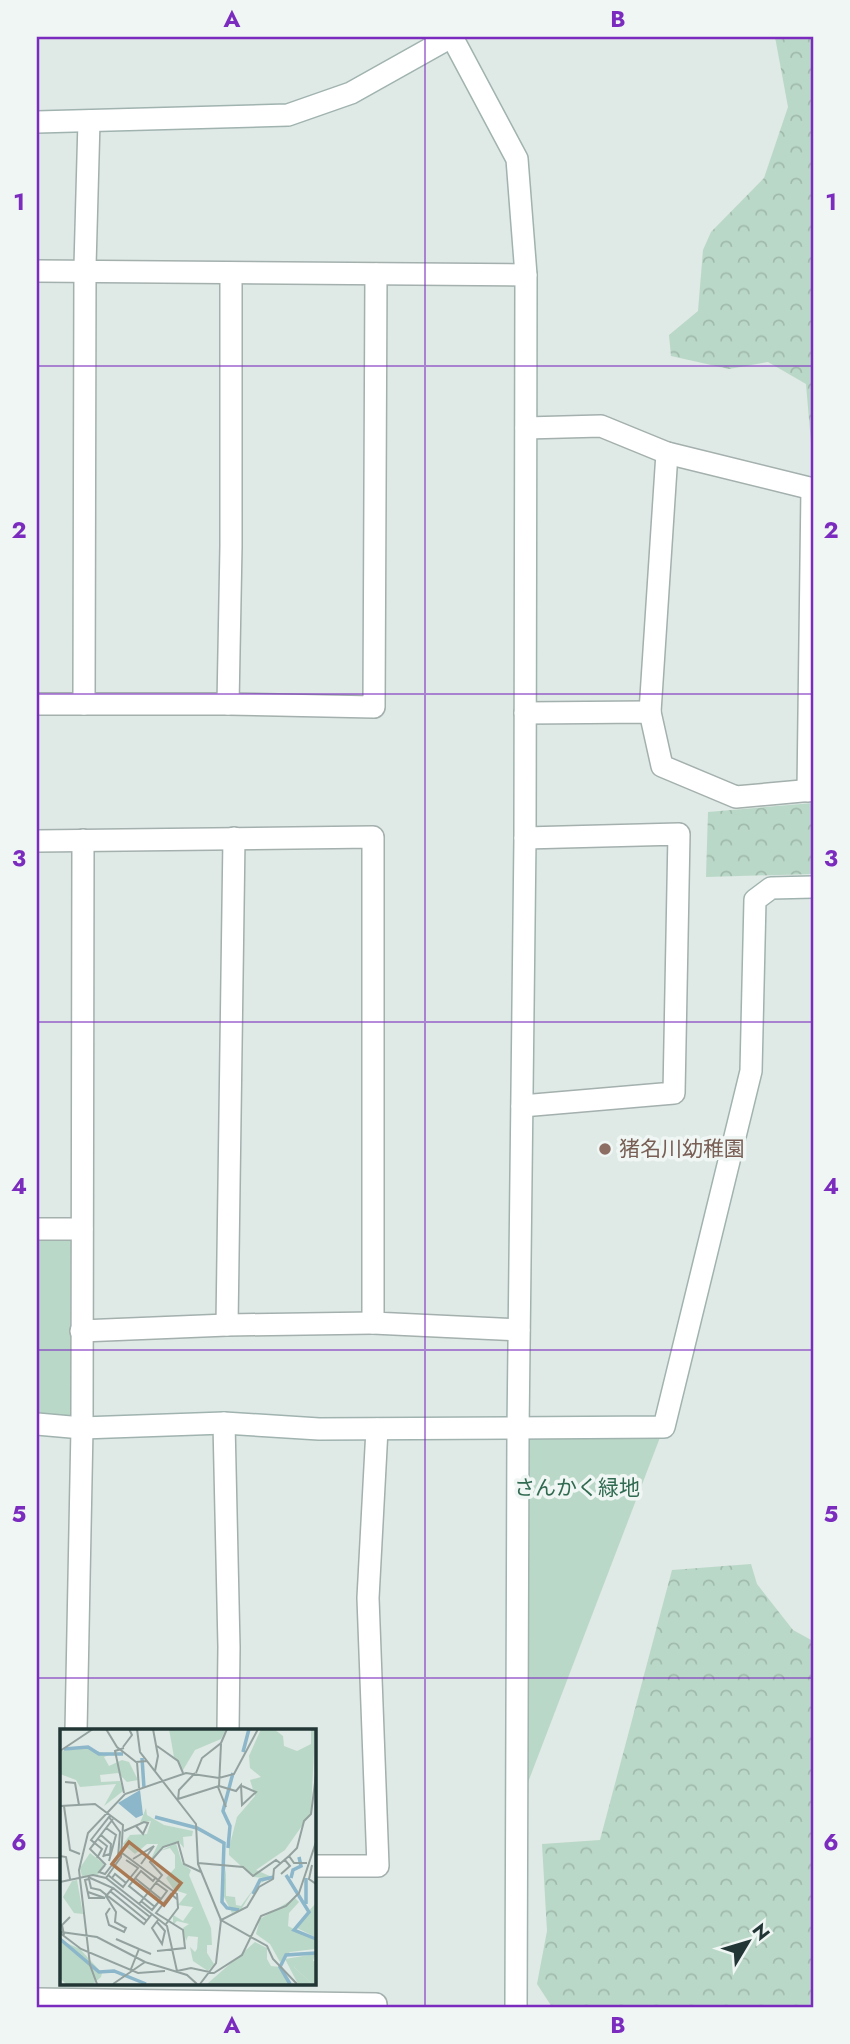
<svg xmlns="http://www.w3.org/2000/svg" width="850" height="2044" font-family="Jost,'Noto Sans JP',sans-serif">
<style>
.forest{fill:url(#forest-crowns)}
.green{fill:#bad8c7}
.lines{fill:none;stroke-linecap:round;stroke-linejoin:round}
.street-casing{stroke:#a3b0ad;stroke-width:24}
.secondary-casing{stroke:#a0b3af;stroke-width:24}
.street{stroke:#fff;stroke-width:21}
.secondary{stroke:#fff;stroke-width:21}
.grid{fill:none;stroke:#7b2cbf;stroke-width:2;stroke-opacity:0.55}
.education-dot{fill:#8d6e63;stroke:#eff6f4;stroke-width:2.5}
.labels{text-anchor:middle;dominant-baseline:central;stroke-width:7;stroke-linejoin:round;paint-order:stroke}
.education-label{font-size:21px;fill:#785e54;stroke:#eff6f4;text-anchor:start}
.park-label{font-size:21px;fill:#306a50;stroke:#eff6f4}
.inset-river{fill:none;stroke:#8cb6c9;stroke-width:3.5}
.inset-road{fill:none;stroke:#93a29f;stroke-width:2}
.view{fill:#aa7a54;fill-opacity:0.15;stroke:#aa7a54;stroke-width:3.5}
.inset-edge{fill:none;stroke:#223735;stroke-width:3.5}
.neatline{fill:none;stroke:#7b2cbf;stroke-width:2.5}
.grid-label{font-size:23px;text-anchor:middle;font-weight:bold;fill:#7b2cbf}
</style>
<defs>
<pattern id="forest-crowns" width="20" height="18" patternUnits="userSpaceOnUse" patternTransform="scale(1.75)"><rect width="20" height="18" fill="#bad8c7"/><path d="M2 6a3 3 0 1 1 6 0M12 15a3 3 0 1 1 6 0" fill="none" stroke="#a0baac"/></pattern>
</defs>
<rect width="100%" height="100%" fill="#dfe9e6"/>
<g class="forest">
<path d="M 775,37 L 813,37 L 813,444 L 811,443 L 806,384 L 768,362 L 729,369 L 671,356 L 669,335 L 698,311 L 703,250 L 711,232 L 764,178 L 788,107 Z"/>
<path d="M 813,803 L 813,874 L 706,877 L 708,812 Z"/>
<path d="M 751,1564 L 757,1584 L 793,1630 L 813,1641 L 813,2007 L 552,2007 L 537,1984 L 547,1931 L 542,1844 L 600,1840 L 672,1570 Z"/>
</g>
<g class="green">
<path d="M 37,1229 L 82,1229 L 82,1428 L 37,1424 Z"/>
<path d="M 664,1427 L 517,1811 L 518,1428 Z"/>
</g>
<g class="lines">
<defs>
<g id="street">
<path d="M 37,271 L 526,275"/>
<path d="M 526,428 L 601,426 L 667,453 L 813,489"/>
<path d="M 37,704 L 228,704 L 374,707 L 376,274"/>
<path d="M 84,704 L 85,266 L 89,121"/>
<path d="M 228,704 L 231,546 L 231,273"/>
<path d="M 650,712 L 667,453"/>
<path d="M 525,713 L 650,712 L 662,766 L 736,797 L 813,790"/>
<path d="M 808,791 L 812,488"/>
<path d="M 37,841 L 373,837 L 373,1323 L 519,1330"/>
<path d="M 522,1106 L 674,1093 L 679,834 L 525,838"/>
<path d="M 37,1229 L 82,1229"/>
<path d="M 227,1325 L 234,838"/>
<path d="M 81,1331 L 227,1325 L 373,1323"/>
<path d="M 224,1423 L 229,1647 L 228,1731"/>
<path d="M 76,1731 L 82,1428 L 83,840"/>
<path d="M 313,1866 L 378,1866 L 368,1598 L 377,1429"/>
<path d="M 37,1869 L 61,1869"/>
<path d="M 37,1999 L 376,2004 L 376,2007"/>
</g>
<g id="secondary">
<path d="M 452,37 L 517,159 L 526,275 L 525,838 L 518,1431 L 516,2007"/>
<path d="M 37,122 L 288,115 L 351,93 L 451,37"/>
<path d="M 37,1424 L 82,1428 L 224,1423 L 319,1429 L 664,1427 L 751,1071 L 755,900 L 771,888 L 813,887"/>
</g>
</defs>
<use href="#street" class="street-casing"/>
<use href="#secondary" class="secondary-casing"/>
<use href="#street" class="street"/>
<use href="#secondary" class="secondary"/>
</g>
<path class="grid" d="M 425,37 L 425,2007M 37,366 L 813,366M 37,694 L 813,694M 37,1022 L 813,1022M 37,1350 L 813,1350M 37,1678 L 813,1678"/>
<circle class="education-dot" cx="605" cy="1149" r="7"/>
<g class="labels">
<g class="education-label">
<text x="619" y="1149">猪名川幼稚園</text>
</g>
<g class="park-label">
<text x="577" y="1488">さんかく緑地</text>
</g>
</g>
<g transform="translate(60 1729)">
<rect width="256" height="256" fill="#dfe9e6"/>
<path d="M 255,232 L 255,255 L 252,255 L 234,238 L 238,233 Z" fill="#bad8c7"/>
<path d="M 109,0 L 166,0 L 161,10 L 135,21 L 123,41 L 114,28 ZM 201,0 L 214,0 L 223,7 L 224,17 L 237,22 L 251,15 L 251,0 L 255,0 L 251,84 L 225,121 L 196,141 L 212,148 L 201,154 L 204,149 L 193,148 L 169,126 L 169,119 L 177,88 L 195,67 L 190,51 L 201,48 L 190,39 L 189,27 ZM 28,19 L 49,26 L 44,28 L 49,37 L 62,31 L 69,33 L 78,51 L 67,53 L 58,44 L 40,46 L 41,53 L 60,52 L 63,62 L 44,77 L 56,55 L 20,58 L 16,51 L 0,45 L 0,22 ZM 86,79 L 87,86 L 104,96 L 133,102 L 132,107 L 123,108 L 124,119 L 119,113 L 101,119 L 89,134 L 98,115 L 87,115 L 75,125 L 63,115 L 70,106 L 87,105 L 91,92 L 80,94 ZM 116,114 L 122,134 L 131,141 L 129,146 L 151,199 L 152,216 L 147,216 L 147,224 L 154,235 L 148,242 L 133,232 L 130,218 L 135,223 L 137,220 L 138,208 L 128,207 L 126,212 L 123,199 L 129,195 L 117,192 L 113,196 L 113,186 L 123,192 L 133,178 L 118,176 L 127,165 L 114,161 L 106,149 L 115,139 L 115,126 L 110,119 L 100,122 ZM 166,139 L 166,167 L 175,168 L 176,176 L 181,177 L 195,158 L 182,179 L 187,178 L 172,184 L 162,164 ZM 235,169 L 239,173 L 229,184 L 228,197 L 255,211 L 255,220 L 230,223 L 220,233 L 210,215 L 196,205 L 200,190 ZM 255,175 L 255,208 L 235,198 ZM 0,211 L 20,220 L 42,244 L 41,248 L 33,255 L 6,255 L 0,249 ZM 195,213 L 207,219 L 207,230 L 211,237 L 220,238 L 229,255 L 147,255 ZM 255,225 L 252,235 L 239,233 L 234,238 L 252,255 L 238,255 L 225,230 Z" fill="#bad8c7"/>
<path d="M 30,124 L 44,135 L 38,146 L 22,147 L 20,139 ZM 17,151 L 23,185 L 14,184 L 3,168 L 12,152 Z" fill="#bad8c7"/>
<path d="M 80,61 L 83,86 L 76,89 L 58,74 Z" fill="#8cb6c9"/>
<path class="inset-river" d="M 4,20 L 28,18 L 39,25 L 63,25M 183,23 L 189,0M 82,29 L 84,59M 95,88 L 137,99 L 164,114 L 162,173 L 167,179 L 179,181M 168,119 L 170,97 L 163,82 L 173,44M 226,146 L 249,183 L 234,201 L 256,210M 231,149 L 233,141 L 241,137 L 239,128M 246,149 L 246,175M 193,165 L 200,151 L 214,148M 0,210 L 39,243 L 54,242 L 86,255M 230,255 L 220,238 L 226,226 L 256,224"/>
<path class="inset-road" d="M 46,0 L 57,18 L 76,33 L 87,32M 77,0 L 80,23 L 136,95 L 138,135 L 161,191 L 156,234 L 140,255M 93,0 L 98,27 L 95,42M 97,17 L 118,32 L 123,44M 63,18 L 72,6 L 69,0M 64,19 L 55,22 L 64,64M 0,22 L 33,0M 77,33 L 79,59M 136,44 L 142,29 L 161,14 L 167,0M 5,53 L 15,54 L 19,76M 159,57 L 176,62 L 181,56 L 182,76 L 196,63 L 182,57M 158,58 L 166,78M 118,70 L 159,57 L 161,15M 118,71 L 119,61 L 135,44M 0,77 L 35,75 L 63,96 L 61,128 L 46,149M 4,77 L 10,121 L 20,125M 46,99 L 56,106 L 49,132M 64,102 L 84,93 L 88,94 L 83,105 L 76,97M 41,106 L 51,115 L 50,125 L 43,127M 38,110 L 47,117 L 43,128M 62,124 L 117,165 L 118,179 L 106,195M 0,127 L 6,128 L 10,150M 229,127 L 237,119 L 244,92 L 251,85 L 256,46M 37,129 L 42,120 L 31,111 L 49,88 L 60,103 L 58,128 L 45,145 L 39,143 L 45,136M 73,130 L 94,117 L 81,135M 138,134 L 183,138 L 193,147 L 216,131 L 220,134M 46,136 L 30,120 L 53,90M 252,136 L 249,150 L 256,155M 221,145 L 230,137 L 224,130M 48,146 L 63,158 L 66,154 L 55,145 L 52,149M 28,148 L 53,159 L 46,167 L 56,183 L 55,193 L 66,199 L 64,203 L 49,196 L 46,185 L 50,179M 75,149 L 101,170 L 107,162 L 96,154M 29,150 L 31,159 L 40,161 L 84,195 L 92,185M 0,153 L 33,146 L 46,149 L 107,197 L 117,242 L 131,239 L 154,244 L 182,226 L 201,187 L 226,177 L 239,164 L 256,113M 66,154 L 78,139 L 66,131M 53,159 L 90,188M 50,162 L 87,192M 28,163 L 45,169 L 29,169 L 25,151 L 29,150M 81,172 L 92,181 L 101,170M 79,175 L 102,146 L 90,133 L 103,118 L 118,113 L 124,135 L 141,143M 95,178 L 69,157 L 81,142 L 93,152 L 96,148M 97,193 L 105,202 L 102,215 L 92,199 L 98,191M 1,203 L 37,208 L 85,233M 0,204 L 21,220 L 78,244 L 105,242M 4,206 L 2,196 L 10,188M 56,210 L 79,220M 97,222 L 125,219 L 123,201 L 96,184 L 111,165 L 118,171M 71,240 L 79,220 L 91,225M 37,255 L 30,236 L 19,141 L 28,104 L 65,65 L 126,44 L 159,49 L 174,45 L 198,0M 53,255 L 85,233 L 127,246 L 137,255M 237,255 L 213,230 L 207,217 L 161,191 L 187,178 L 199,158 L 213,150 L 214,140 L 229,127 L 234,134 L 247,134"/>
<path class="view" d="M 69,113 L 121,154 L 104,176 L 52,135 Z"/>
<rect width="256" height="256" class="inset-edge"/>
</g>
<rect width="850" height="2044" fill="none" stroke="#eff6f4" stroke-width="77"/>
<g transform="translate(748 1942) rotate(52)" stroke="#eff6f4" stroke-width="5" paint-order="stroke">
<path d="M0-5L12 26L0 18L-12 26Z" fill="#223735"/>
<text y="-10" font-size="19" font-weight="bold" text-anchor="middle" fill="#223735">N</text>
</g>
<rect x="38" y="38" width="774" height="1968" class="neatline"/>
<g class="grid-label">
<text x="232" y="27">A</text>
<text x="618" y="27">B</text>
<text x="19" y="210">1</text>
<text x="831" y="210">1</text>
<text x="19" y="538">2</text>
<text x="831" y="538">2</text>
<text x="19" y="866">3</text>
<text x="831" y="866">3</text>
<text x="19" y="1194">4</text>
<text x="831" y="1194">4</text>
<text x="19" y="1522">5</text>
<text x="831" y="1522">5</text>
<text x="19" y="1850">6</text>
<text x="831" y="1850">6</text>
<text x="232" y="2033">A</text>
<text x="618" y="2033">B</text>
</g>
</svg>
